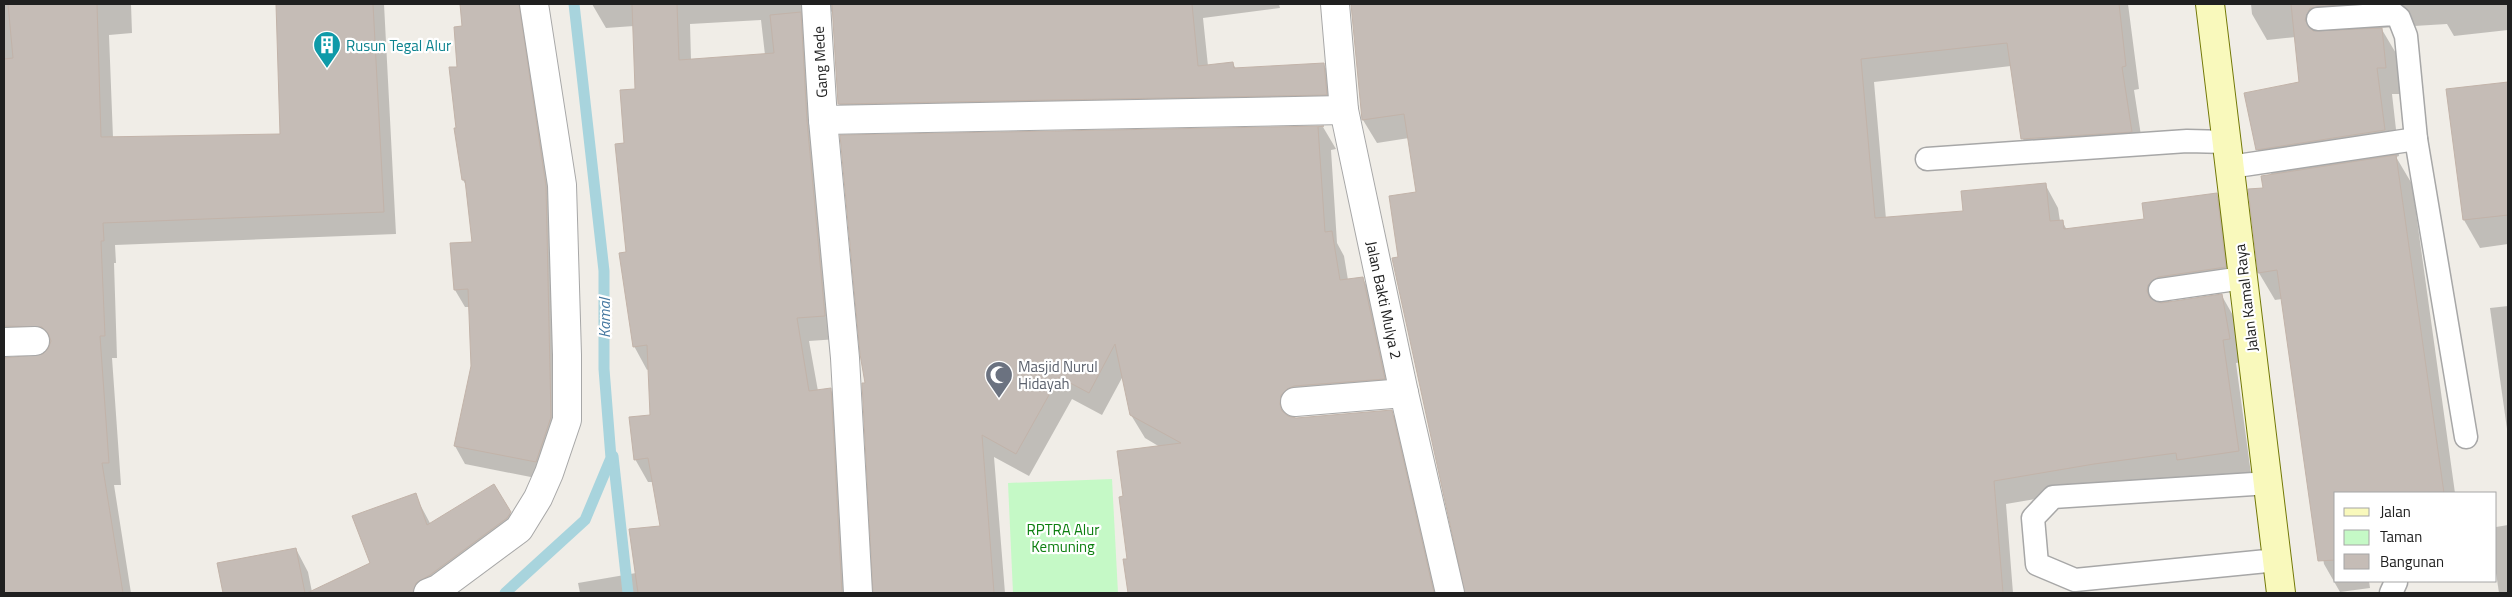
<svg xmlns="http://www.w3.org/2000/svg" width="2512" height="597" font-family="'Titillium Web',sans-serif">
<style>
.park{fill:#c5f9c6}
.shadow{fill:#0003;fill-rule:evenodd}
.lines{fill:none;stroke-linecap:round;stroke-linejoin:round}
.stream{stroke:#a8d4dd;stroke-width:11}
.building{fill:#c5bcb6;stroke:#c2b3a9}
.lane-casing{stroke:#a7a7a7;stroke-width:25}
.street-casing{stroke:#a7a7a7;stroke-width:30}
.secondary-casing{stroke:#727806;stroke-width:30}
.lane{stroke:#fff;stroke-width:22}
.street{stroke:#fff;stroke-width:28}
.secondary{stroke:#f9f9bc;stroke-width:28}
.labels{text-anchor:middle;dominant-baseline:central;stroke-width:4.5;stroke-linejoin:round;paint-order:stroke}
.culture-label{font-size:15px;fill:#0d838f;stroke:#fff;text-anchor:start}
.street-label{font-size:15px;fill:#202020;stroke:#fff}
.worship-label{font-size:15px;fill:#5b616d;stroke:#fff;text-anchor:start}
.park-label{font-size:15px;fill:#0d7f10;stroke:#fff}
.water-label{font-size:16px;font-style:italic;fill:#4678a0;stroke:#fff}
</style>
<rect width="100%" height="100%" fill="#f0ede7"/>
<path class="park" d="M 1112,479 L 1118,593 L 1013,593 L 1008,483 Z"/>
<g class="shadow">
<path d="M 4,4 L 131,4 L 132,33 L 109,35 L 113,138 L 281,136 L 278,4 L 384,4 L 396,234 L 115,245 L 116,263 L 114,263 L 117,358 L 112,358 L 121,485 L 114,485 L 131,593 L 4,593 L 4,357 L 36,358 L 44,355 L 50,349 L 17,348 L 9,351 L 4,356 Z"/>
<path d="M 462,4 L 537,4 L 556,205 L 561,435 L 546,480 L 465,464 L 455,446 L 472,366 L 470,307 L 465,307 L 455,290 L 474,243 L 467,187 L 463,180 L 458,68 L 463,28 Z"/>
<path d="M 592,4 L 1279,4 L 1280,8 L 1203,18 L 1208,66 L 1233,64 L 1236,69 L 1324,65 L 1337,88 L 1340,118 L 852,127 L 839,104 L 833,12 L 829,11 L 838,339 L 809,341 L 818,391 L 830,389 L 844,412 L 854,593 L 580,593 L 578,583 L 636,573 L 661,527 L 653,482 L 648,482 L 635,459 L 652,416 L 649,369 L 647,370 L 634,346 L 628,253 L 625,144 L 637,90 L 634,26 L 606,28 ZM 761,20 L 765,55 L 691,60 L 690,24 Z"/>
<path d="M 1352,4 L 2128,4 L 2139,89 L 2134,90 L 2144,155 L 2036,162 L 2023,139 L 2011,66 L 1874,82 L 1886,219 L 1964,212 L 2045,184 L 2058,208 L 2060,221 L 2062,221 L 2067,230 L 2145,220 L 2216,195 L 2230,218 L 2238,290 L 2171,300 L 2167,304 L 2222,296 L 2235,319 L 2242,362 L 2236,363 L 2251,474 L 2192,482 L 2188,476 L 2107,487 L 2006,504 L 2013,593 L 1466,593 L 1394,259 L 1399,258 L 1418,193 L 1409,138 L 1377,143 L 1363,120 Z"/>
<path d="M 2251,4 L 2508,4 L 2508,30 L 2454,36 L 2447,24 L 2381,28 L 2397,55 L 2401,94 L 2392,94 L 2399,156 L 2396,157 L 2412,184 L 2455,493 L 2336,493 L 2336,581 L 2369,581 L 2370,588 L 2340,592 L 2324,564 L 2282,299 L 2275,300 L 2259,273 L 2265,189 L 2272,175 L 2257,149 L 2301,83 L 2296,37 L 2267,40 L 2252,14 Z"/>
<path d="M 2508,83 L 2508,244 L 2480,248 L 2464,220 L 2447,90 Z"/>
<path d="M 1323,127 L 1336,149 L 1331,150 L 1337,243 L 1344,256 L 1348,280 L 1363,279 L 1376,302 L 1397,402 L 1300,412 L 1293,419 L 1391,411 L 1405,434 L 1441,593 L 1128,593 L 1125,560 L 1129,560 L 1125,498 L 1160,447 L 1145,438 L 1131,415 L 1123,376 L 1102,415 L 1072,399 L 1029,476 L 994,457 L 1005,593 L 875,593 L 867,384 L 841,137 Z"/>
<path d="M 2508,306 L 2508,436 L 2490,308 Z"/>
<path d="M 415,495 L 431,525 L 510,513 L 523,535 L 449,593 L 224,593 L 219,564 L 296,549 L 308,572 L 312,592 L 371,563 Z"/>
<path d="M 2508,525 L 2508,593 L 2499,593 L 2496,573 L 2496,527 Z"/>
</g>
<g class="lines">
<g class="stream">
<path d="M 613,456 L 628,593"/>
<path d="M 505,593 L 585,520 L 611,458 L 604,369 L 604,271 L 574,4"/>
</g>
</g>
<g class="building">
<path d="M 8,4 L 97,4 L 101,137 L 280,134 L 276,4 L 373,4 L 384,212 L 103,223 L 104,241 L 101,241 L 105,336 L 100,336 L 109,463 L 102,463 L 123,593 L 4,593 L 4,358 L 43,354 L 48,349 L 51,341 L 48,333 L 42,327 L 4,326 L 4,59 L 13,58 Z"/>
<path d="M 460,4 L 519,4 L 546,186 L 551,417 L 536,462 L 454,446 L 471,366 L 468,289 L 454,290 L 450,243 L 472,242 L 465,180 L 462,180 L 454,128 L 456,128 L 449,67 L 457,67 L 454,27 L 462,26 Z"/>
<path d="M 632,4 L 677,4 L 679,60 L 774,53 L 770,15 L 801,12 L 807,121 L 825,316 L 797,318 L 809,391 L 831,388 L 842,593 L 638,593 L 629,529 L 660,526 L 648,458 L 634,460 L 629,417 L 650,415 L 647,345 L 633,347 L 619,253 L 626,252 L 615,144 L 624,143 L 620,90 L 635,89 Z"/>
<path d="M 832,4 L 1192,4 L 1198,66 L 1233,62 L 1234,68 L 1324,63 L 1327,95 L 838,104 Z"/>
<path d="M 1351,4 L 2119,4 L 2126,66 L 2122,67 L 2132,132 L 2021,139 L 2007,43 L 1861,59 L 1875,218 L 1963,211 L 1961,191 L 2046,183 L 2050,221 L 2063,220 L 2064,229 L 2144,219 L 2142,203 L 2217,193 L 2226,267 L 2158,277 L 2148,285 L 2147,291 L 2150,298 L 2161,303 L 2222,294 L 2230,339 L 2223,340 L 2239,451 L 2177,460 L 2176,453 L 2094,464 L 1994,481 L 2003,593 L 1465,593 L 1392,258 L 1398,257 L 1389,196 L 1416,192 L 1404,114 L 1362,120 Z"/>
<path d="M 2291,4 L 2350,4 L 2310,8 L 2305,20 L 2313,31 L 2382,28 L 2386,68 L 2377,68 L 2385,130 L 2256,150 L 2244,93 L 2299,82 Z"/>
<path d="M 2508,82 L 2508,215 L 2463,220 L 2446,89 Z"/>
<path d="M 1324,126 L 1318,127 L 1325,232 L 1332,231 L 1340,280 L 1363,277 L 1385,379 L 1294,386 L 1287,389 L 1281,395 L 1280,404 L 1282,411 L 1288,416 L 1296,418 L 1392,410 L 1434,593 L 1128,593 L 1123,559 L 1127,559 L 1119,497 L 1123,496 L 1117,451 L 1181,443 L 1130,415 L 1115,344 L 1089,393 L 1059,377 L 1016,454 L 982,435 L 994,593 L 873,593 L 862,383 L 865,383 L 860,354 L 840,135 Z"/>
<path d="M 2396,155 L 2444,493 L 2336,493 L 2336,560 L 2318,561 L 2277,270 L 2258,273 L 2248,189 L 2263,188 L 2261,176 Z"/>
<path d="M 494,484 L 511,512 L 507,518 L 430,575 L 416,583 L 413,593 L 307,593 L 370,563 L 352,516 L 416,493 L 427,525 Z"/>
<path d="M 296,548 L 305,593 L 223,593 L 217,563 Z"/>
</g>
<g class="lines">
<defs>
<g id="lane">
<path d="M 2318,19 L 2394,14 L 2399,18 L 2406,36 L 2416,139 L 2466,437"/>
<path d="M 1927,159 L 2187,141 L 2227,142"/>
<path d="M 2230,167 L 2416,139"/>
<path d="M 2160,290 L 2243,278"/>
<path d="M 2269,483 L 2053,497 L 2033,518 L 2037,564 L 2075,580 L 2277,560"/>
<path d="M 2391,593 L 2396,582"/>
</g>
<g id="street">
<path d="M 816,4 L 823,120 L 845,358 L 858,593"/>
<path d="M 1335,4 L 1344,110 L 1404,393 L 1450,593"/>
<path d="M 823,120 L 1344,110"/>
<path d="M 4,342 L 35,341"/>
<path d="M 1295,402 L 1404,393"/>
<path d="M 428,593 L 438,589 L 519,529 L 538,498 L 549,473 L 567,420 L 567,355 L 562,185 L 534,4"/>
</g>
<path id="secondary" d="M 2210,4 L 2281,593"/>
</defs>
<use href="#lane" class="lane-casing"/>
<use href="#street" class="street-casing"/>
<use href="#secondary" class="secondary-casing"/>
<use href="#lane" class="lane"/>
<use href="#street" class="street"/>
<use href="#secondary" class="secondary"/>
</g>
<defs>
<symbol id="building-pin" viewBox="-11 -11 22 30"><path d="M0 17L-7.5 6A9.5 9.5 0 1 1 7.5 6Z" fill="#0f9aa8" stroke="#fff"/><path d="M-4-6H4V6H1V3H-1V6H-4ZM-2.5-4.3h1.7v1.8h-1.7ZM.8-4.3h1.7v1.8H.8ZM-2.5-1h1.7V.8h-1.7ZM.8-1h1.7V.8H.8Z" fill="#fff"/></symbol>
<symbol id="mosque-pin" viewBox="-11 -11 22 30"><path d="M0 17L-7.5 6A9.5 9.5 0 1 1 7.5 6Z" fill="#6b7280" stroke="#fff"/><path d="M3.5-4.9A6 6 0 1 0 3.5 4.9A5 5 0 1 1 3.5-4.9Z" fill="#fff"/></symbol>
</defs>
<g fill-rule="evenodd">
<use href="#building-pin" x="311" y="29" width="32" height="43"/>
<use href="#mosque-pin" x="983" y="359" width="32" height="43"/>
</g>
<g class="labels">
<g class="culture-label">
<text x="346" y="45">Rusun Tegal Alur</text>
</g>
<g class="street-label">
<text transform="translate(820 62) rotate(-93)">Gang Mede</text>
<text transform="translate(2246 298) rotate(-97)">Jalan Kamal Raya</text>
<text transform="translate(1384 300) rotate(78)">Jalan Bakti Mulya 2</text>
</g>
<g class="worship-label">
<text x="1018" y="366">Masjid Nurul<tspan x="1018" dy="17">Hidayah</tspan></text>
</g>
<g class="park-label">
<text x="1063" y="529">RPTRA Alur<tspan x="1063" dy="17">Kemuning</tspan></text>
</g>
<g class="water-label">
<text transform="translate(604 318) rotate(-90)">Kamal</text>
</g>
</g>
<rect width="2512" height="597" fill="none" stroke="#202020" stroke-width="10"/>
<rect x="2334" y="492" width="162" height="90" fill="#ffffff" stroke="#a6a6a6"/>
<rect x="2344" y="508" width="25" height="8" fill="#f9f9bc" stroke="#a6a6a6"/>
<text x="2380" y="517" font-size="15" fill="#202020">Jalan</text>
<rect x="2344" y="530" width="25" height="15" fill="#c5f9c6" stroke="#a6a6a6"/>
<text x="2380" y="542" font-size="15" fill="#202020">Taman</text>
<rect x="2344" y="554" width="25" height="15" fill="#c5bcb6" stroke="#a6a6a6"/>
<text x="2380" y="567" font-size="15" fill="#202020">Bangunan</text>
</svg>
